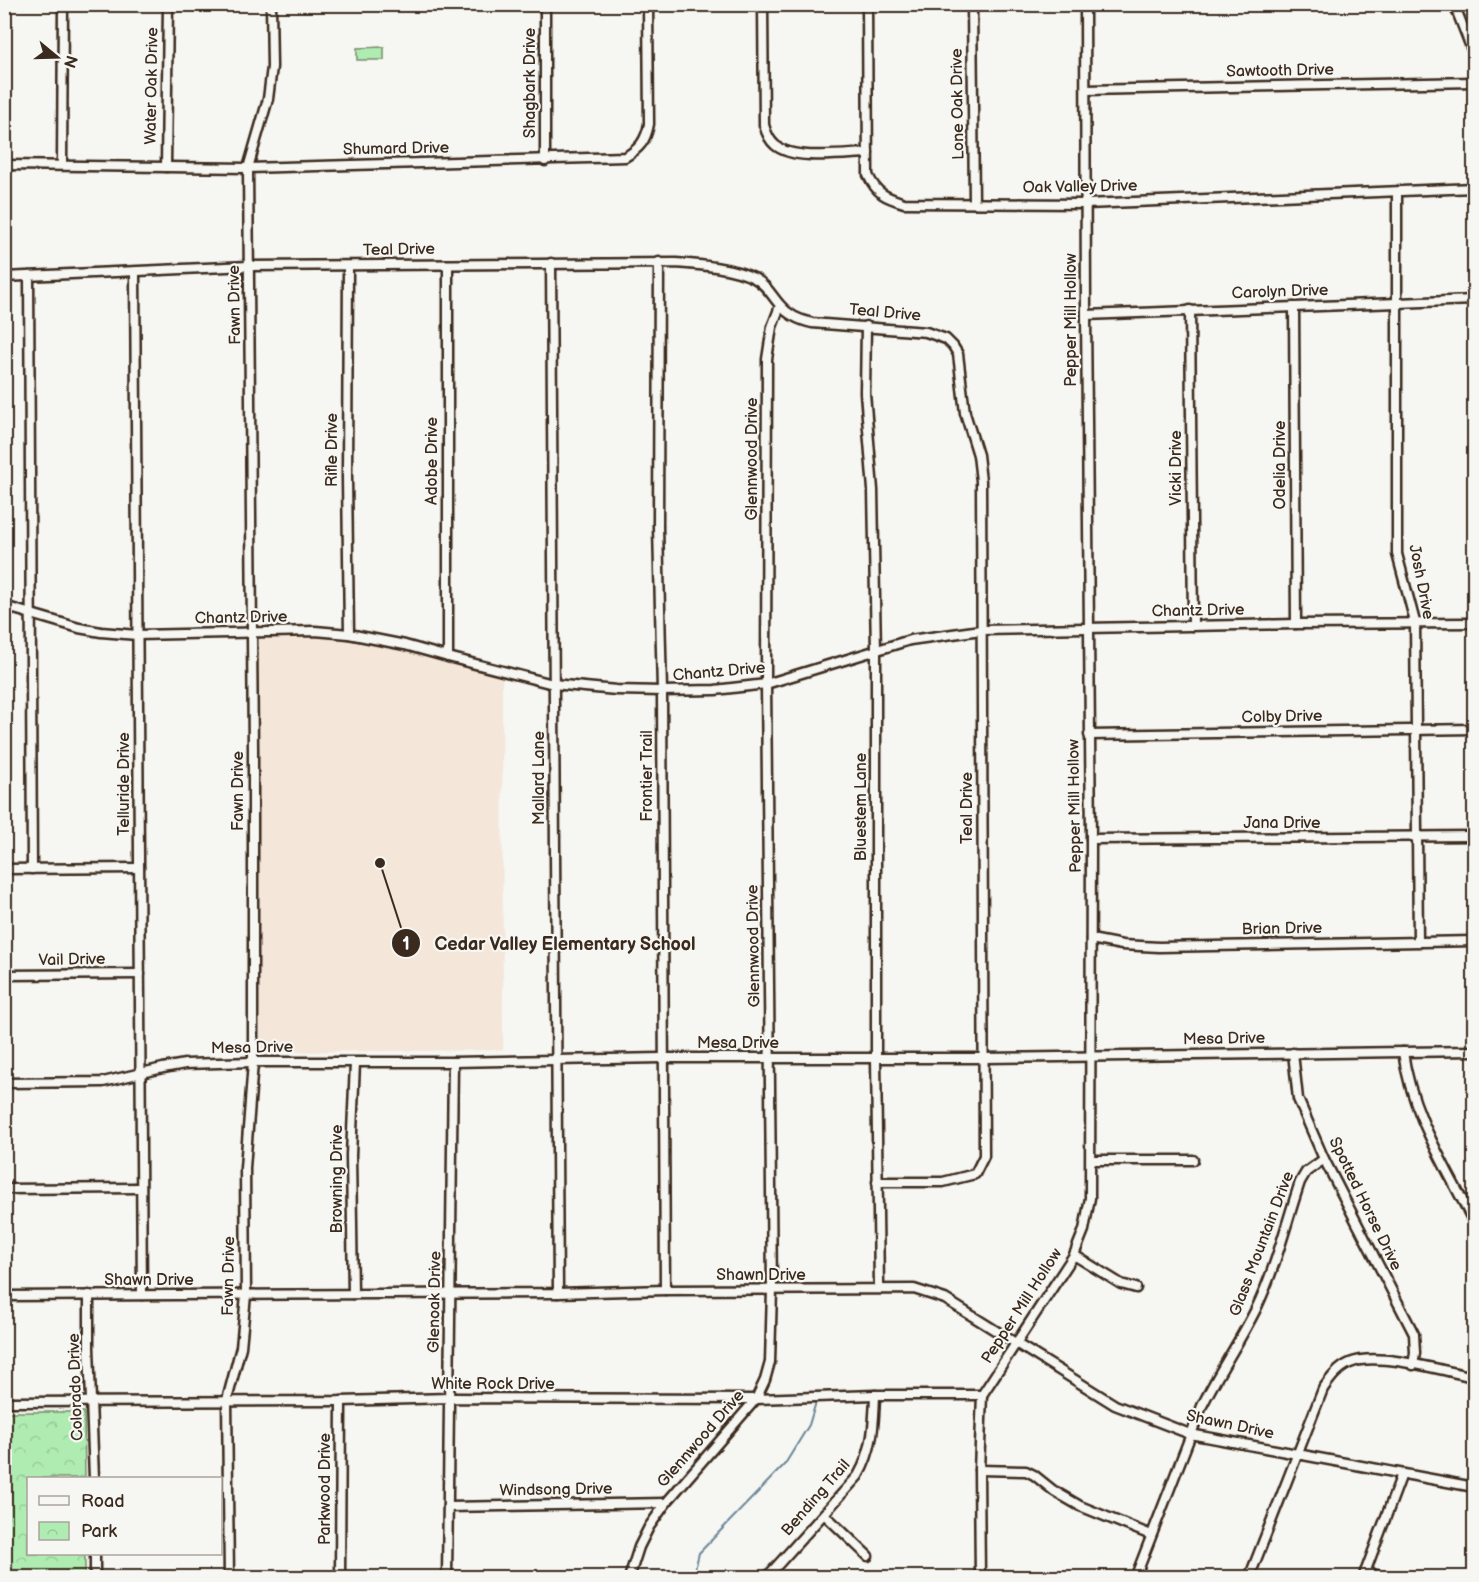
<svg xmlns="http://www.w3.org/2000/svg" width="1479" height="1582" font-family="'Balsamiq Sans',sans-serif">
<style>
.built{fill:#f4e6d9}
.park{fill:url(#park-crowns);stroke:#758b68;stroke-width:1.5}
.pitch{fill:#afecb2;stroke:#758b68;stroke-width:1.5}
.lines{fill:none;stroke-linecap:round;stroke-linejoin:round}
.stream{stroke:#6a8697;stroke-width:2}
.minor-casing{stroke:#3b2a1e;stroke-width:13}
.minor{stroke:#f6f6f2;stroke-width:8}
.labels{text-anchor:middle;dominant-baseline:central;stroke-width:4.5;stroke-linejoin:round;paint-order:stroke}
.street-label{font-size:16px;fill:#3b2a1e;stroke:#f6f6f2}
.leader{fill:none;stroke:#3b2a1e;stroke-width:2}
.callout-dot{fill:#3b2a1e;stroke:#f6f6f2;stroke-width:2}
.mark-label{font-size:18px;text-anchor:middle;font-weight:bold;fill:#fff}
.callout-label{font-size:18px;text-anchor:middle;font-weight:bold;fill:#3b2a1e;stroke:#f6f6f2;stroke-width:4.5;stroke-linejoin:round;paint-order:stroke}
</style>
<defs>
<pattern id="park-crowns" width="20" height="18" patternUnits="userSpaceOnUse" patternTransform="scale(1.5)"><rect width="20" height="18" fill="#afecb2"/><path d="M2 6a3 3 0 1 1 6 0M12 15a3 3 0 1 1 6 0" fill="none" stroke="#97cb99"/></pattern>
</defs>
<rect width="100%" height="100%" fill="#f6f6f2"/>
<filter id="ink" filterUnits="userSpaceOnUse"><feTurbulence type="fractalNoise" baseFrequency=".0167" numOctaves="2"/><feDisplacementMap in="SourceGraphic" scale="12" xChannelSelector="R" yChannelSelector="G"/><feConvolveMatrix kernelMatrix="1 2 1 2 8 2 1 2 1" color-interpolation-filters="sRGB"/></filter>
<g filter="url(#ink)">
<path class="built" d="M 258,636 L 308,636 L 364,641 L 421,652 L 502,676 L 503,1050 L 260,1052 Z"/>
<path class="park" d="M 5,1412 L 84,1412 L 85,1478 L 28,1478 L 28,1554 L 85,1554 L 85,1577 L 5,1577 Z"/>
<path class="pitch" d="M 384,47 L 384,60 L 357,60 L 357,48 Z"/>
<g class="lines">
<path class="stream" d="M 693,1578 L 699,1553 L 785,1464 L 809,1425 L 816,1402"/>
<defs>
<g id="minor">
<path d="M 545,4 L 545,161"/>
<path d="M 763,4 L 764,125 C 766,132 769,140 775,145 C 793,161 844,154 868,153"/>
<path d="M 867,4 L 868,175 C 877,194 885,197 904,203 L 1086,204 L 1474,188"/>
<path d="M 972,4 L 974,203"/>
<path d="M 1454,4 L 1474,55"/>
<path d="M 1086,90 L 1474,82"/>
<path d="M 4,165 L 248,168 L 625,157 C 639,149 646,141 649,124 L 648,4"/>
<path d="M 62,165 L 63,4"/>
<path d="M 166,167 L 168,4"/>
<path d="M 1397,192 L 1397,554 L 1415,622 L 1418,941"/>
<path d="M 659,262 L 658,527 L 662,691 L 665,1290"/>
<path d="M 551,263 L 558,1293"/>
<path d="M 348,266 L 347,477 L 349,634"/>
<path d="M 135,273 L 142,1295"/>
<path d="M 29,276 L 32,869"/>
<path d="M 4,277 L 249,266 L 676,263 C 701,265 731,267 754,278 C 767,285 771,295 780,305 C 788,315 799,320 812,323 L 926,332 L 946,339 L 953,346 L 958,354 L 965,413 L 978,455 L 981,481 L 984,1156 L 975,1174 L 943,1182 L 877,1182"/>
<path d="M 1294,307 L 1296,624"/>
<path d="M 1190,310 L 1193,626"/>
<path d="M 1086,315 L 1474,300"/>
<path d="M 866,326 L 865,393 L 873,490 L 876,651 L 876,1058 L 879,1288"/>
<path d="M 4,606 L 79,628 L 101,632 L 137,635 L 315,631 L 349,634 L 405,645 L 448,657 L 553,684 L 616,690 L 662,691 L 715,690 L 766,684 L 910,640 L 981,630 L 1296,624 L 1474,623"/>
<path d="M 448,657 L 448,265"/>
<path d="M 1089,735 L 1474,729"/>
<path d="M 1091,839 L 1474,836"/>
<path d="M 4,869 L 139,868"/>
<path d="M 1091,939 L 1122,945 L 1159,947 L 1474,941"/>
<path d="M 4,975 L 140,974"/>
<path d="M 1403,1052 C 1411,1114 1447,1168 1474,1223"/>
<path d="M 1293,1053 L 1298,1099 L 1324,1159 L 1414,1334 L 1415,1353 L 1413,1365"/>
<path d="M 4,1083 L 103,1082 L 163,1068 L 185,1064 L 253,1062 L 453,1062 L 662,1058 L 984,1058 L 1474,1051"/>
<path d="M 1091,1160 L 1193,1160"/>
<path d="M 4,1189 L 141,1188"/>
<path d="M 1074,1255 L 1121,1284 L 1136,1288"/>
<path d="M 353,1294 L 351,1155 L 355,1063"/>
<path d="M 89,1295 L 89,1348 L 94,1478"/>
<path d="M 4,1296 L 558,1293 L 665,1290 L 914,1289 L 945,1299 L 1115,1405 L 1190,1434 L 1474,1487"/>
<path d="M 4,1402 L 341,1401 L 449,1398 L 756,1399 L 875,1395 L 982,1395"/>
<path d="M 979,1470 L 1026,1471 L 1034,1475 L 1054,1491 L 1080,1506 L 1151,1535"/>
<path d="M 448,1507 L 666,1503"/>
<path d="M 824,1514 L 868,1556"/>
<path d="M 95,1554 L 95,1578"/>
<path d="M 1365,1572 L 1389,1578"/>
<path d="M 229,1578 L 227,1400 L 241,1347 L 246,1295 L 245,1168 L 253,1062 L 253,750 L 248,168 L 268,99 L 272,67 L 271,4"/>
<path d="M 340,1578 L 341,1401"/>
<path d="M 447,1578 L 453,1062"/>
<path d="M 629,1578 L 639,1547 L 649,1527 L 666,1503 L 756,1399 L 765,1380 L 770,1362 L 772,1290 L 766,684 L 767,359 L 772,327 L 780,306"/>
<path d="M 766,1578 L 858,1476 C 873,1450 874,1425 875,1395"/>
<path d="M 980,1578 L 979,1470 L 982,1395 L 1074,1255 L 1084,1230 L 1090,1198 L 1091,839 L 1086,315 L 1085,4"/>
<path d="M 1135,1578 L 1202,1406 C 1218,1373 1239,1343 1256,1309 C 1275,1270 1286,1224 1300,1182 L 1306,1172 L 1324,1159"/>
<path d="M 1249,1578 L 1323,1389 C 1330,1379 1338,1368 1350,1363 C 1377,1351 1444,1371 1474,1377"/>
<path d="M 1363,1578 L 1402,1474"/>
</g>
</defs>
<use href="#minor" class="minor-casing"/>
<use href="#minor" class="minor"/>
</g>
</g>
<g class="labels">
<g class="street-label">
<text transform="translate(1280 71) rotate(-1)">Sawtooth Drive</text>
<text transform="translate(530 83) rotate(-90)">Shagbark Drive</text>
<text transform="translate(152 86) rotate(-89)">Water Oak Drive</text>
<text transform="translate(958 104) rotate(-91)">Lone Oak Drive</text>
<text transform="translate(396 149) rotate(-1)">Shumard Drive</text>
<text transform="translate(1080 187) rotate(-1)">Oak Valley Drive</text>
<text transform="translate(399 250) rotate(-1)">Teal Drive</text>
<text transform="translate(1280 292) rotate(-2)">Carolyn Drive</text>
<text transform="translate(235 305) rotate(-91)">Fawn Drive</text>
<text transform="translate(885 313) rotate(5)">Teal Drive</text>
<text transform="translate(1071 320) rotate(-90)">Pepper Mill Hollow</text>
<text transform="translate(332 450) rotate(-90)">Rifle Drive</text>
<text transform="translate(752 459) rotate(-90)">Glennwood Drive</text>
<text transform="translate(432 461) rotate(-90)">Adobe Drive</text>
<text transform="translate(1280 465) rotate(-90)">Odelia Drive</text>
<text transform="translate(1176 468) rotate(-90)">Vicki Drive</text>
<text transform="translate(1421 582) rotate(79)">Josh Drive</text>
<text transform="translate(1198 611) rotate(-1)">Chantz Drive</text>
<text transform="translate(241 618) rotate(-1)">Chantz Drive</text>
<text transform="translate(719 672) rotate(-5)">Chantz Drive</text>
<text transform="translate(1282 717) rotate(-1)">Colby Drive</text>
<text transform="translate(647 776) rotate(-90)">Frontier Trail</text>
<text transform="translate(539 778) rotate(-90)">Mallard Lane</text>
<text transform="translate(124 784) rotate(-90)">Telluride Drive</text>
<text transform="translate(238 791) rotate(-90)">Fawn Drive</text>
<text transform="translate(1075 806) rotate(-91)">Pepper Mill Hollow</text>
<text transform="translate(861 807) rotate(-90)">Bluestem Lane</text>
<text transform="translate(967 808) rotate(-90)">Teal Drive</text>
<text x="1282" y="823">Jana Drive</text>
<text transform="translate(1282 929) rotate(-1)">Brian Drive</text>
<text transform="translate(754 946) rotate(-91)">Glennwood Drive</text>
<text transform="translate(72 960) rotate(-1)">Vail Drive</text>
<text transform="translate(1224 1039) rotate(-1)">Mesa Drive</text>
<text x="738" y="1043">Mesa Drive</text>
<text transform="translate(252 1048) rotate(-1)">Mesa Drive</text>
<text transform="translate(337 1179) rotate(-90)">Browning Drive</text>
<text transform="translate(1365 1204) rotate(64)">Spotted Horse Drive</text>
<text transform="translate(1262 1244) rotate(-69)">Glass Mountain Drive</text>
<text x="761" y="1275">Shawn Drive</text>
<text transform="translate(229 1276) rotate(-89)">Fawn Drive</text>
<text x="149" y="1280">Shawn Drive</text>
<text transform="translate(435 1302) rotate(-89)">Glenoak Drive</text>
<text transform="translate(1022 1306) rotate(-57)">Pepper Mill Hollow</text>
<text x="493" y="1384">White Rock Drive</text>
<text transform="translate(76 1387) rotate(-92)">Colorado Drive</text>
<text transform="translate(1230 1425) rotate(12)">Shawn Drive</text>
<text transform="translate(701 1439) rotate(-49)">Glennwood Drive</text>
<text transform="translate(325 1489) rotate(-90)">Parkwood Drive</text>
<text transform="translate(556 1490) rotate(-1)">Windsong Drive</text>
<text transform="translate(816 1498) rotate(-49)">Bending Trail</text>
</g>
</g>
<path class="leader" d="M380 863L406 943"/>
<g class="callout-dot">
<circle cx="380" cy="863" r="6"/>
<circle cx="406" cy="943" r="15"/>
</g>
<g class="mark-label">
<text x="406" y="950">1</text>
</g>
<g class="callout-label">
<text x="565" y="950">Cedar Valley Elementary School</text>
</g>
<rect width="1479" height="1582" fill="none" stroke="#f6f6f2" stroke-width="24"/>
<rect x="12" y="12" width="1455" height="1558" fill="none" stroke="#3b2a1e" stroke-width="2" filter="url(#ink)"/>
<rect x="27" y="1477" width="195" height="78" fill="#f6f6f2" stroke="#aba49d" stroke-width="1.5"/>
<rect x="39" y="1496" width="30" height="9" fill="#f6f6f2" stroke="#aba49d" stroke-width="1.5"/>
<text x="81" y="1507" font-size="18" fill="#3b2a1e">Road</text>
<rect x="39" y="1522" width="30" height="18" fill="url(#park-crowns)" stroke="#aba49d" stroke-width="1.5"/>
<text x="81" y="1537" font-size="18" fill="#3b2a1e">Park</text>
<g transform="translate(57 57) rotate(109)" stroke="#f6f6f2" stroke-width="4.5" paint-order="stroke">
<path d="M0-4.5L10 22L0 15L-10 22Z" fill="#3b2a1e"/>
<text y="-9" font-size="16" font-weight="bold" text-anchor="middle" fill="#3b2a1e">N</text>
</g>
</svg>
